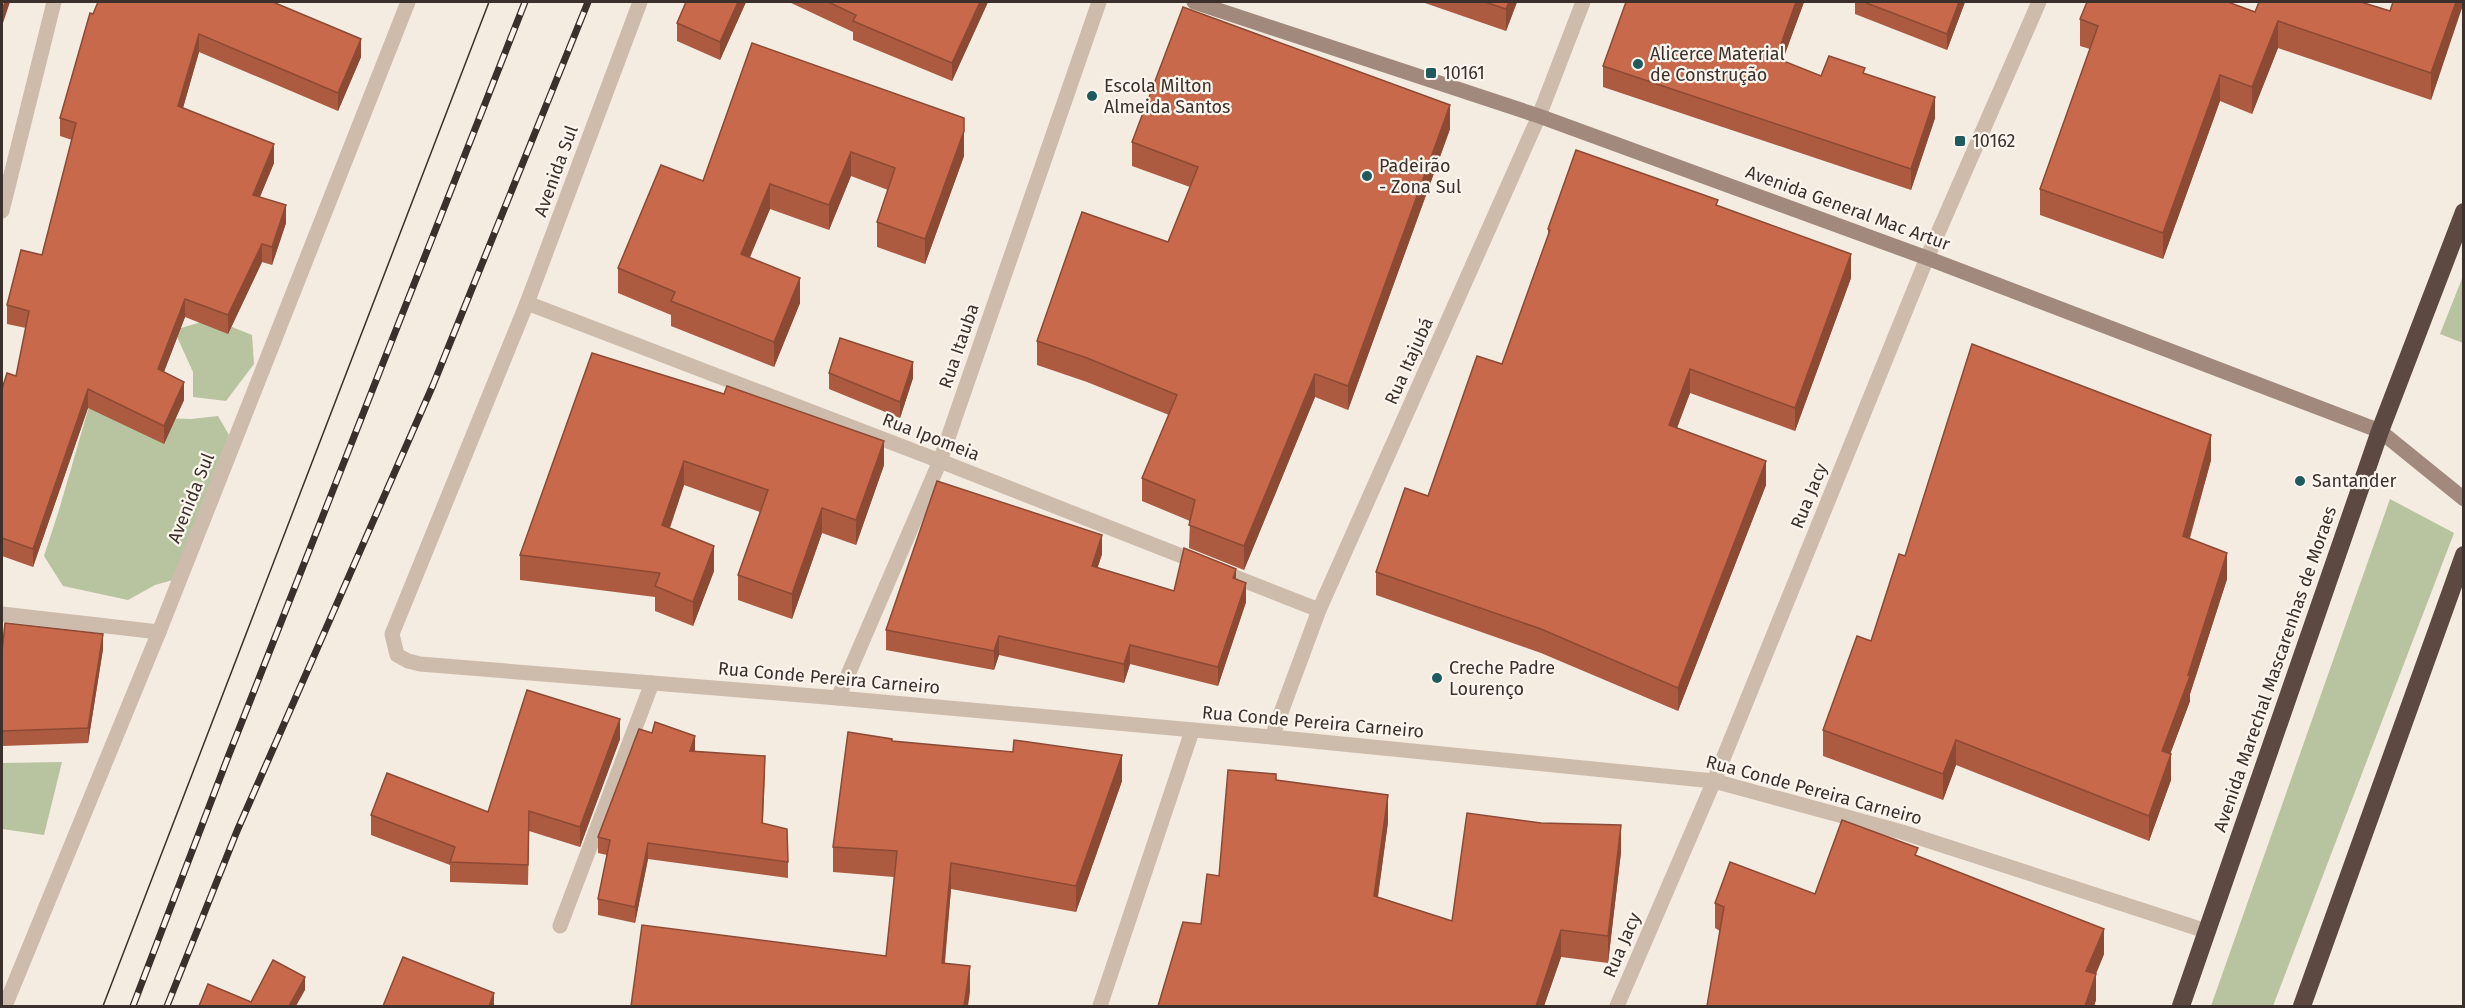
<svg xmlns="http://www.w3.org/2000/svg" width="2465" height="1008" font-family="'Fira Sans',sans-serif">
<style>
.green{fill:#b8c4a0}
.lines{fill:none;stroke-linecap:round;stroke-linejoin:round}
.street{stroke:#cdbbac;stroke-width:15}
.secondary{stroke:#a18a7d;stroke-width:15}
.highway{stroke:#5c4a42;stroke-width:18}
.tram{stroke:#3b302b;stroke-width:1.5}
.rail-casing{stroke:#3b302b;stroke-width:7}
.rail{stroke:#fbf5ee;stroke-width:4.5;stroke-dasharray:14;stroke-linecap:butt}
.wall{fill:#ac5a40}
.shaded-wall{fill:#8c4a34}
.building{fill:#c8694b;stroke:#8c4a34;stroke-width:1.5}
.poi-dot{fill:#1f5a5e;stroke:#fbf5ee;stroke-width:2}
.labels{text-anchor:middle;dominant-baseline:central;stroke-width:4.5;stroke-linejoin:round;paint-order:stroke}
.poi-label{font-size:18px;fill:#3b302b;stroke:#fbf5ee;text-anchor:start}
.street-label{font-size:18px;fill:#3b302b;stroke:#fbf5ee}
</style>
<rect width="100%" height="100%" fill="#f4ebe1"/>
<g class="green">
<path d="M 2463,276 L 2464,343 L 2463,343 L 2440,334 Z"/>
<path d="M 212,319 L 252,335 L 254,364 L 226,401 L 193,397 L 193,372 L 174,330 Z"/>
<path d="M 90,403 L 131,417 L 191,419 L 218,416 L 229,435 L 173,580 L 155,585 L 128,600 L 63,586 L 44,556 L 59,510 Z"/>
<path d="M 2390,499 L 2454,533 L 2273,1006 L 2211,1006 Z"/>
<path d="M 62,762 L 44,835 L 2,829 L 2,763 Z"/>
</g>
<g class="lines">
<g class="street">
<path d="M 640,2 L 527,303 L 392,634 L 397,655 L 408,661 L 420,664 L 838,698 L 1272,737 L 1714,781 L 1902,832 L 2206,931"/>
<path d="M 2,211 L 54,2"/>
<path d="M 527,303 L 940,461 L 1319,610"/>
<path d="M 2,614 L 159,632"/>
<path d="M 838,698 L 940,461 L 1099,2"/>
<path d="M 1272,737 L 1319,610 L 1539,116 L 1583,2"/>
<path d="M 560,926 L 652,683"/>
<path d="M 5,1006 L 159,632 L 408,2"/>
<path d="M 1100,1006 L 1192,731"/>
<path d="M 1617,1006 L 1714,781 L 1927,258 L 2039,2"/>
</g>
<path class="secondary" d="M 1194,2 L 1539,116 L 1927,258 L 2380,431 L 2464,499"/>
<g class="highway">
<path d="M 2181,1006 L 2380,431 L 2464,212"/>
<path d="M 2302,1006 L 2464,555"/>
</g>
<path class="tram" d="M 103,1006 L 489,2"/>
<defs>
<g id="rail">
<path d="M 133,1006 L 228,757 L 525,2"/>
<path d="M 167,1006 L 237,831 L 433,385 L 588,2"/>
</g>
</defs>
<use href="#rail" class="rail-casing"/>
<use href="#rail" class="rail"/>
</g>
<g class="wall">
<path d="M 686,2 L 746,2 L 720,60 L 677,41 L 677,23 Z"/>
<path d="M 789,2 L 988,2 L 952,81 L 853,40 L 853,32 Z"/>
<path d="M 1422,2 L 1517,2 L 1506,31 Z"/>
<path d="M 1647,2 L 1804,2 L 1782,61 L 1821,76 L 1865,74 L 1935,118 L 1911,190 L 1603,87 L 1603,66 Z"/>
<path d="M 1855,2 L 1965,2 L 1947,50 L 1855,14 Z"/>
<path d="M 2463,2 L 2431,100 L 2278,48 L 2252,114 L 2220,101 L 2163,259 L 2040,215 L 2040,189 L 2090,49 L 2080,46 L 2080,19 L 2255,12 L 2390,11 Z"/>
<path d="M 93,14 L 361,57 L 338,111 L 199,52 L 183,108 L 274,163 L 260,197 L 286,223 L 272,265 L 262,262 L 228,334 L 185,317 L 164,372 L 184,400 L 164,444 L 88,408 L 33,567 L 2,556 L 2,389 L 16,376 L 26,328 L 7,324 L 7,305 L 42,255 L 72,140 L 60,136 L 60,118 Z"/>
<path d="M 752,43 L 964,156 L 925,264 L 877,247 L 877,222 L 888,190 L 851,176 L 829,230 L 770,209 L 749,258 L 800,303 L 774,367 L 671,326 L 671,315 L 618,293 L 618,268 L 703,181 Z"/>
<path d="M 1450,129 L 1348,410 L 1315,397 L 1244,570 L 1189,548 L 1190,521 L 1142,501 L 1142,478 L 1169,415 L 1087,382 L 1037,365 L 1037,341 L 1168,242 L 1190,187 L 1132,166 L 1132,142 Z"/>
<path d="M 1718,206 L 1851,278 L 1795,431 L 1690,393 L 1677,428 L 1766,485 L 1678,711 L 1541,653 L 1376,595 L 1376,572 L 1428,496 L 1502,364 L 1548,236 L 1548,229 Z"/>
<path d="M 592,353 L 884,465 L 856,545 L 822,533 L 792,619 L 738,600 L 738,575 L 760,512 L 684,485 L 670,528 L 714,571 L 693,626 L 655,611 L 655,597 L 520,580 L 520,555 Z"/>
<path d="M 829,373 L 913,378 L 900,418 L 829,389 Z"/>
<path d="M 2211,460 L 2190,538 L 2227,579 L 2190,694 L 2190,701 L 2170,754 L 2171,780 L 2149,841 L 1956,765 L 1943,800 L 1823,756 L 1823,730 L 1871,641 L 1905,556 Z"/>
<path d="M 1102,554 L 1097,568 L 1174,591 L 1236,579 L 1246,602 L 1218,686 L 1130,664 L 1124,683 L 999,655 L 994,670 L 886,650 L 886,630 Z"/>
<path d="M 103,649 L 88,743 L 2,746 L 2,652 Z"/>
<path d="M 620,739 L 580,847 L 529,831 L 528,885 L 450,882 L 450,865 L 371,835 L 371,815 L 488,812 Z"/>
<path d="M 892,741 L 1122,781 L 1076,912 L 951,889 L 945,963 L 970,992 L 886,956 L 894,877 L 833,872 L 833,847 Z"/>
<path d="M 695,751 L 765,772 L 763,823 L 788,862 L 788,878 L 648,859 L 635,923 L 598,915 L 598,899 L 607,855 L 598,853 L 598,837 Z"/>
<path d="M 1276,780 L 1388,822 L 1378,897 L 1452,921 L 1621,852 L 1608,963 L 1561,957 L 1544,1006 L 1158,1006 L 1201,924 L 1219,876 Z"/>
<path d="M 1918,856 L 2104,954 L 2096,974 L 2096,1000 L 2094,1006 L 1707,1006 L 1720,931 L 1715,928 L 1715,903 L 1815,894 Z"/>
</g>
<g class="shaded-wall">
<path d="M 4,2 L 10,2 L 2,26 L 2,8 Z"/>
<path d="M 738,2 L 746,2 L 720,60 L 720,42 Z"/>
<path d="M 980,2 L 988,2 L 952,81 L 952,63 Z"/>
<path d="M 1509,2 L 1517,2 L 1506,31 L 1506,9 Z"/>
<path d="M 1796,2 L 1804,2 L 1776,79 L 1776,58 Z"/>
<path d="M 1959,2 L 1965,2 L 1947,50 L 1947,34 Z"/>
<path d="M 2456,2 L 2463,2 L 2463,5 L 2431,100 L 2431,73 Z"/>
<path d="M 2278,21 L 2278,48 L 2252,114 L 2252,87 Z"/>
<path d="M 199,34 L 199,52 L 178,125 L 178,106 Z"/>
<path d="M 361,39 L 361,57 L 338,111 L 338,93 Z"/>
<path d="M 2220,75 L 2220,101 L 2163,259 L 2163,233 Z"/>
<path d="M 1935,97 L 1935,118 L 1911,190 L 1911,169 Z"/>
<path d="M 1450,105 L 1450,129 L 1348,410 L 1348,386 Z"/>
<path d="M 964,131 L 964,156 L 925,264 L 925,239 Z"/>
<path d="M 274,144 L 274,163 L 253,213 L 253,195 Z"/>
<path d="M 851,152 L 851,176 L 829,230 L 829,205 Z"/>
<path d="M 770,184 L 770,209 L 741,279 L 741,254 Z"/>
<path d="M 286,205 L 286,223 L 272,265 L 272,247 Z"/>
<path d="M 262,244 L 262,262 L 228,334 L 228,315 Z"/>
<path d="M 1851,254 L 1851,278 L 1795,431 L 1795,408 Z"/>
<path d="M 800,278 L 800,303 L 774,367 L 774,342 Z"/>
<path d="M 185,299 L 185,317 L 158,387 L 158,369 Z"/>
<path d="M 913,362 L 913,378 L 900,418 L 900,402 Z"/>
<path d="M 1690,369 L 1690,393 L 1669,449 L 1669,425 Z"/>
<path d="M 1315,374 L 1315,397 L 1244,570 L 1244,546 Z"/>
<path d="M 184,382 L 184,400 L 164,444 L 164,426 Z"/>
<path d="M 88,389 L 88,408 L 33,567 L 33,549 Z"/>
<path d="M 2211,435 L 2211,460 L 2183,561 L 2183,536 Z"/>
<path d="M 884,441 L 884,465 L 856,545 L 856,520 Z"/>
<path d="M 684,461 L 684,485 L 662,550 L 662,525 Z"/>
<path d="M 1766,461 L 1766,485 L 1678,711 L 1678,688 Z"/>
<path d="M 822,508 L 822,533 L 792,619 L 792,594 Z"/>
<path d="M 1102,535 L 1102,554 L 1092,586 L 1092,566 Z"/>
<path d="M 714,546 L 714,571 L 693,626 L 693,602 Z"/>
<path d="M 2227,553 L 2227,579 L 2190,694 L 2190,701 L 2162,776 L 2162,751 Z"/>
<path d="M 1236,569 L 1236,588 L 1233,578 Z"/>
<path d="M 1246,583 L 1246,602 L 1218,686 L 1218,667 Z"/>
<path d="M 103,634 L 103,649 L 88,743 L 88,728 Z"/>
<path d="M 999,636 L 999,655 L 994,670 L 994,651 Z"/>
<path d="M 1130,645 L 1130,664 L 1124,683 L 1124,664 Z"/>
<path d="M 620,719 L 620,739 L 580,847 L 580,827 Z"/>
<path d="M 695,736 L 695,752 L 690,751 Z"/>
<path d="M 1956,740 L 1956,765 L 1943,800 L 1943,774 Z"/>
<path d="M 2171,754 L 2171,780 L 2149,841 L 2149,816 Z"/>
<path d="M 1122,755 L 1122,781 L 1076,912 L 1076,886 Z"/>
<path d="M 1388,795 L 1388,822 L 1374,923 L 1374,896 Z"/>
<path d="M 1621,825 L 1621,852 L 1608,963 L 1608,936 Z"/>
<path d="M 648,843 L 648,859 L 635,923 L 635,907 Z"/>
<path d="M 951,863 L 951,889 L 942,988 L 942,963 Z"/>
<path d="M 2104,929 L 2104,954 L 2086,997 L 2086,971 Z"/>
<path d="M 1561,930 L 1561,957 L 1544,1006 L 1536,1006 Z"/>
<path d="M 970,966 L 970,992 L 968,1006 L 964,1006 Z"/>
<path d="M 2096,974 L 2096,1000 L 2094,1006 L 2085,1006 Z"/>
<path d="M 305,977 L 305,990 L 296,1006 L 289,1006 Z"/>
<path d="M 494,993 L 494,1006 L 489,1006 Z"/>
</g>
<g class="building">
<path d="M 98,2 L 273,2 L 361,39 L 338,93 L 199,34 L 178,106 L 274,144 L 253,195 L 286,205 L 272,247 L 262,244 L 228,315 L 185,299 L 158,369 L 184,382 L 164,426 L 88,389 L 33,549 L 2,538 L 2,389 L 7,373 L 16,376 L 29,311 L 7,305 L 21,250 L 42,255 L 76,123 L 60,118 L 90,13 L 93,14 Z"/>
<path d="M 686,2 L 738,2 L 720,42 L 677,23 Z"/>
<path d="M 828,2 L 980,2 L 952,63 L 853,21 L 856,15 Z"/>
<path d="M 1485,2 L 1509,2 L 1506,9 Z"/>
<path d="M 1626,2 L 1796,2 L 1776,58 L 1821,76 L 1829,56 L 1865,68 L 1863,73 L 1935,97 L 1911,169 L 1603,66 Z"/>
<path d="M 1864,2 L 1959,2 L 1947,34 Z"/>
<path d="M 2087,2 L 2228,2 L 2255,12 L 2259,2 L 2361,2 L 2390,11 L 2393,2 L 2456,2 L 2431,73 L 2278,21 L 2252,87 L 2220,75 L 2163,233 L 2040,189 L 2098,26 L 2080,19 Z"/>
<path d="M 1183,7 L 1450,105 L 1348,386 L 1315,374 L 1244,546 L 1189,525 L 1195,500 L 1142,478 L 1177,395 L 1087,358 L 1037,341 L 1082,212 L 1168,242 L 1198,167 L 1132,142 Z"/>
<path d="M 752,43 L 964,118 L 964,131 L 925,239 L 877,222 L 895,168 L 851,152 L 829,205 L 770,184 L 741,254 L 800,278 L 774,342 L 671,301 L 675,292 L 618,268 L 661,165 L 703,181 Z"/>
<path d="M 1576,150 L 1718,200 L 1716,205 L 1851,254 L 1795,408 L 1690,369 L 1669,425 L 1766,461 L 1678,688 L 1541,629 L 1376,572 L 1405,488 L 1428,496 L 1477,356 L 1502,364 L 1550,230 L 1548,229 Z"/>
<path d="M 840,338 L 913,362 L 900,402 L 829,373 Z"/>
<path d="M 1972,344 L 2211,435 L 2183,536 L 2227,553 L 2188,675 L 2190,676 L 2162,751 L 2171,754 L 2149,816 L 1956,740 L 1943,774 L 1823,730 L 1857,636 L 1871,641 L 1899,554 L 1905,556 Z"/>
<path d="M 592,353 L 724,394 L 727,386 L 884,441 L 856,520 L 822,508 L 792,594 L 738,575 L 768,490 L 684,461 L 662,525 L 714,546 L 693,602 L 655,586 L 660,573 L 520,555 Z"/>
<path d="M 937,481 L 1102,535 L 1092,566 L 1174,591 L 1184,548 L 1236,569 L 1233,578 L 1246,583 L 1218,667 L 1130,645 L 1124,664 L 999,636 L 994,651 L 886,630 Z"/>
<path d="M 5,623 L 103,634 L 88,728 L 2,731 L 2,652 Z"/>
<path d="M 527,690 L 620,719 L 580,827 L 529,811 L 528,865 L 450,862 L 455,847 L 371,815 L 387,773 L 488,812 Z"/>
<path d="M 655,722 L 695,736 L 690,751 L 765,756 L 762,823 L 787,829 L 788,862 L 648,843 L 635,907 L 598,899 L 610,840 L 598,837 L 639,729 L 652,733 Z"/>
<path d="M 848,732 L 892,739 L 892,741 L 1013,752 L 1014,740 L 1122,755 L 1076,886 L 951,863 L 942,963 L 970,966 L 964,1006 L 631,1006 L 642,925 L 886,956 L 897,851 L 833,847 Z"/>
<path d="M 1228,770 L 1276,774 L 1276,780 L 1388,795 L 1374,896 L 1452,921 L 1467,813 L 1541,823 L 1621,825 L 1608,936 L 1561,930 L 1536,1006 L 1158,1006 L 1183,922 L 1201,924 L 1207,874 L 1219,876 Z"/>
<path d="M 1842,820 L 1918,848 L 1915,855 L 2104,929 L 2086,971 L 2096,974 L 2085,1006 L 1707,1006 L 1724,907 L 1715,903 L 1730,862 L 1815,894 Z"/>
<path d="M 403,957 L 494,993 L 489,1006 L 383,1006 Z"/>
<path d="M 273,960 L 305,977 L 289,1006 L 199,1006 L 208,984 L 251,1002 Z"/>
</g>
<g class="poi-dot">
<circle cx="1638" cy="64" r="6"/>
<rect x="1425" y="67" width="12" height="12" rx="3"/>
<circle cx="1092" cy="96" r="6"/>
<rect x="1954" y="135" width="12" height="12" rx="3"/>
<circle cx="1367" cy="176" r="6"/>
<circle cx="2300" cy="481" r="6"/>
<circle cx="1437" cy="678" r="6"/>
</g>
<g class="labels">
<g class="poi-label">
<text x="1650" y="54">Alicerce Material<tspan x="1650" dy="21">de Construção</tspan></text>
<text x="1443" y="73">10161</text>
<text x="1104" y="86">Escola Milton<tspan x="1104" dy="21">Almeida Santos</tspan></text>
<text x="1972" y="141">10162</text>
<text x="1379" y="166">Padeirão<tspan x="1379" dy="21">- Zona Sul</tspan></text>
<text x="2312" y="481">Santander</text>
<text x="1449" y="668">Creche Padre<tspan x="1449" dy="21">Lourenço</tspan></text>
</g>
<g class="street-label">
<text transform="translate(556 171) rotate(-70)">Avenida Sul</text>
<text transform="translate(1848 208) rotate(20)">Avenida General Mac Artur</text>
<text transform="translate(959 346) rotate(-71)">Rua Itauba</text>
<text transform="translate(1409 361) rotate(-66)">Rua Itajubá</text>
<text transform="translate(931 437) rotate(21)">Rua Ipomeia</text>
<text transform="translate(1809 496) rotate(-68)">Rua Jacy</text>
<text transform="translate(191 498) rotate(-68)">Avenida Sul</text>
<text transform="translate(2275 669) rotate(-71)">Avenida Marechal Mascarenhas de Moraes</text>
<text transform="translate(829 678) rotate(5)">Rua Conde Pereira Carneiro</text>
<text transform="translate(1313 722) rotate(5)">Rua Conde Pereira Carneiro</text>
<text transform="translate(1814 790) rotate(15)">Rua Conde Pereira Carneiro</text>
<text transform="translate(1622 945) rotate(-67)">Rua Jacy</text>
</g>
</g>
<rect width="2465" height="1008" fill="none" stroke="#3b302b" stroke-width="6"/>
</svg>
